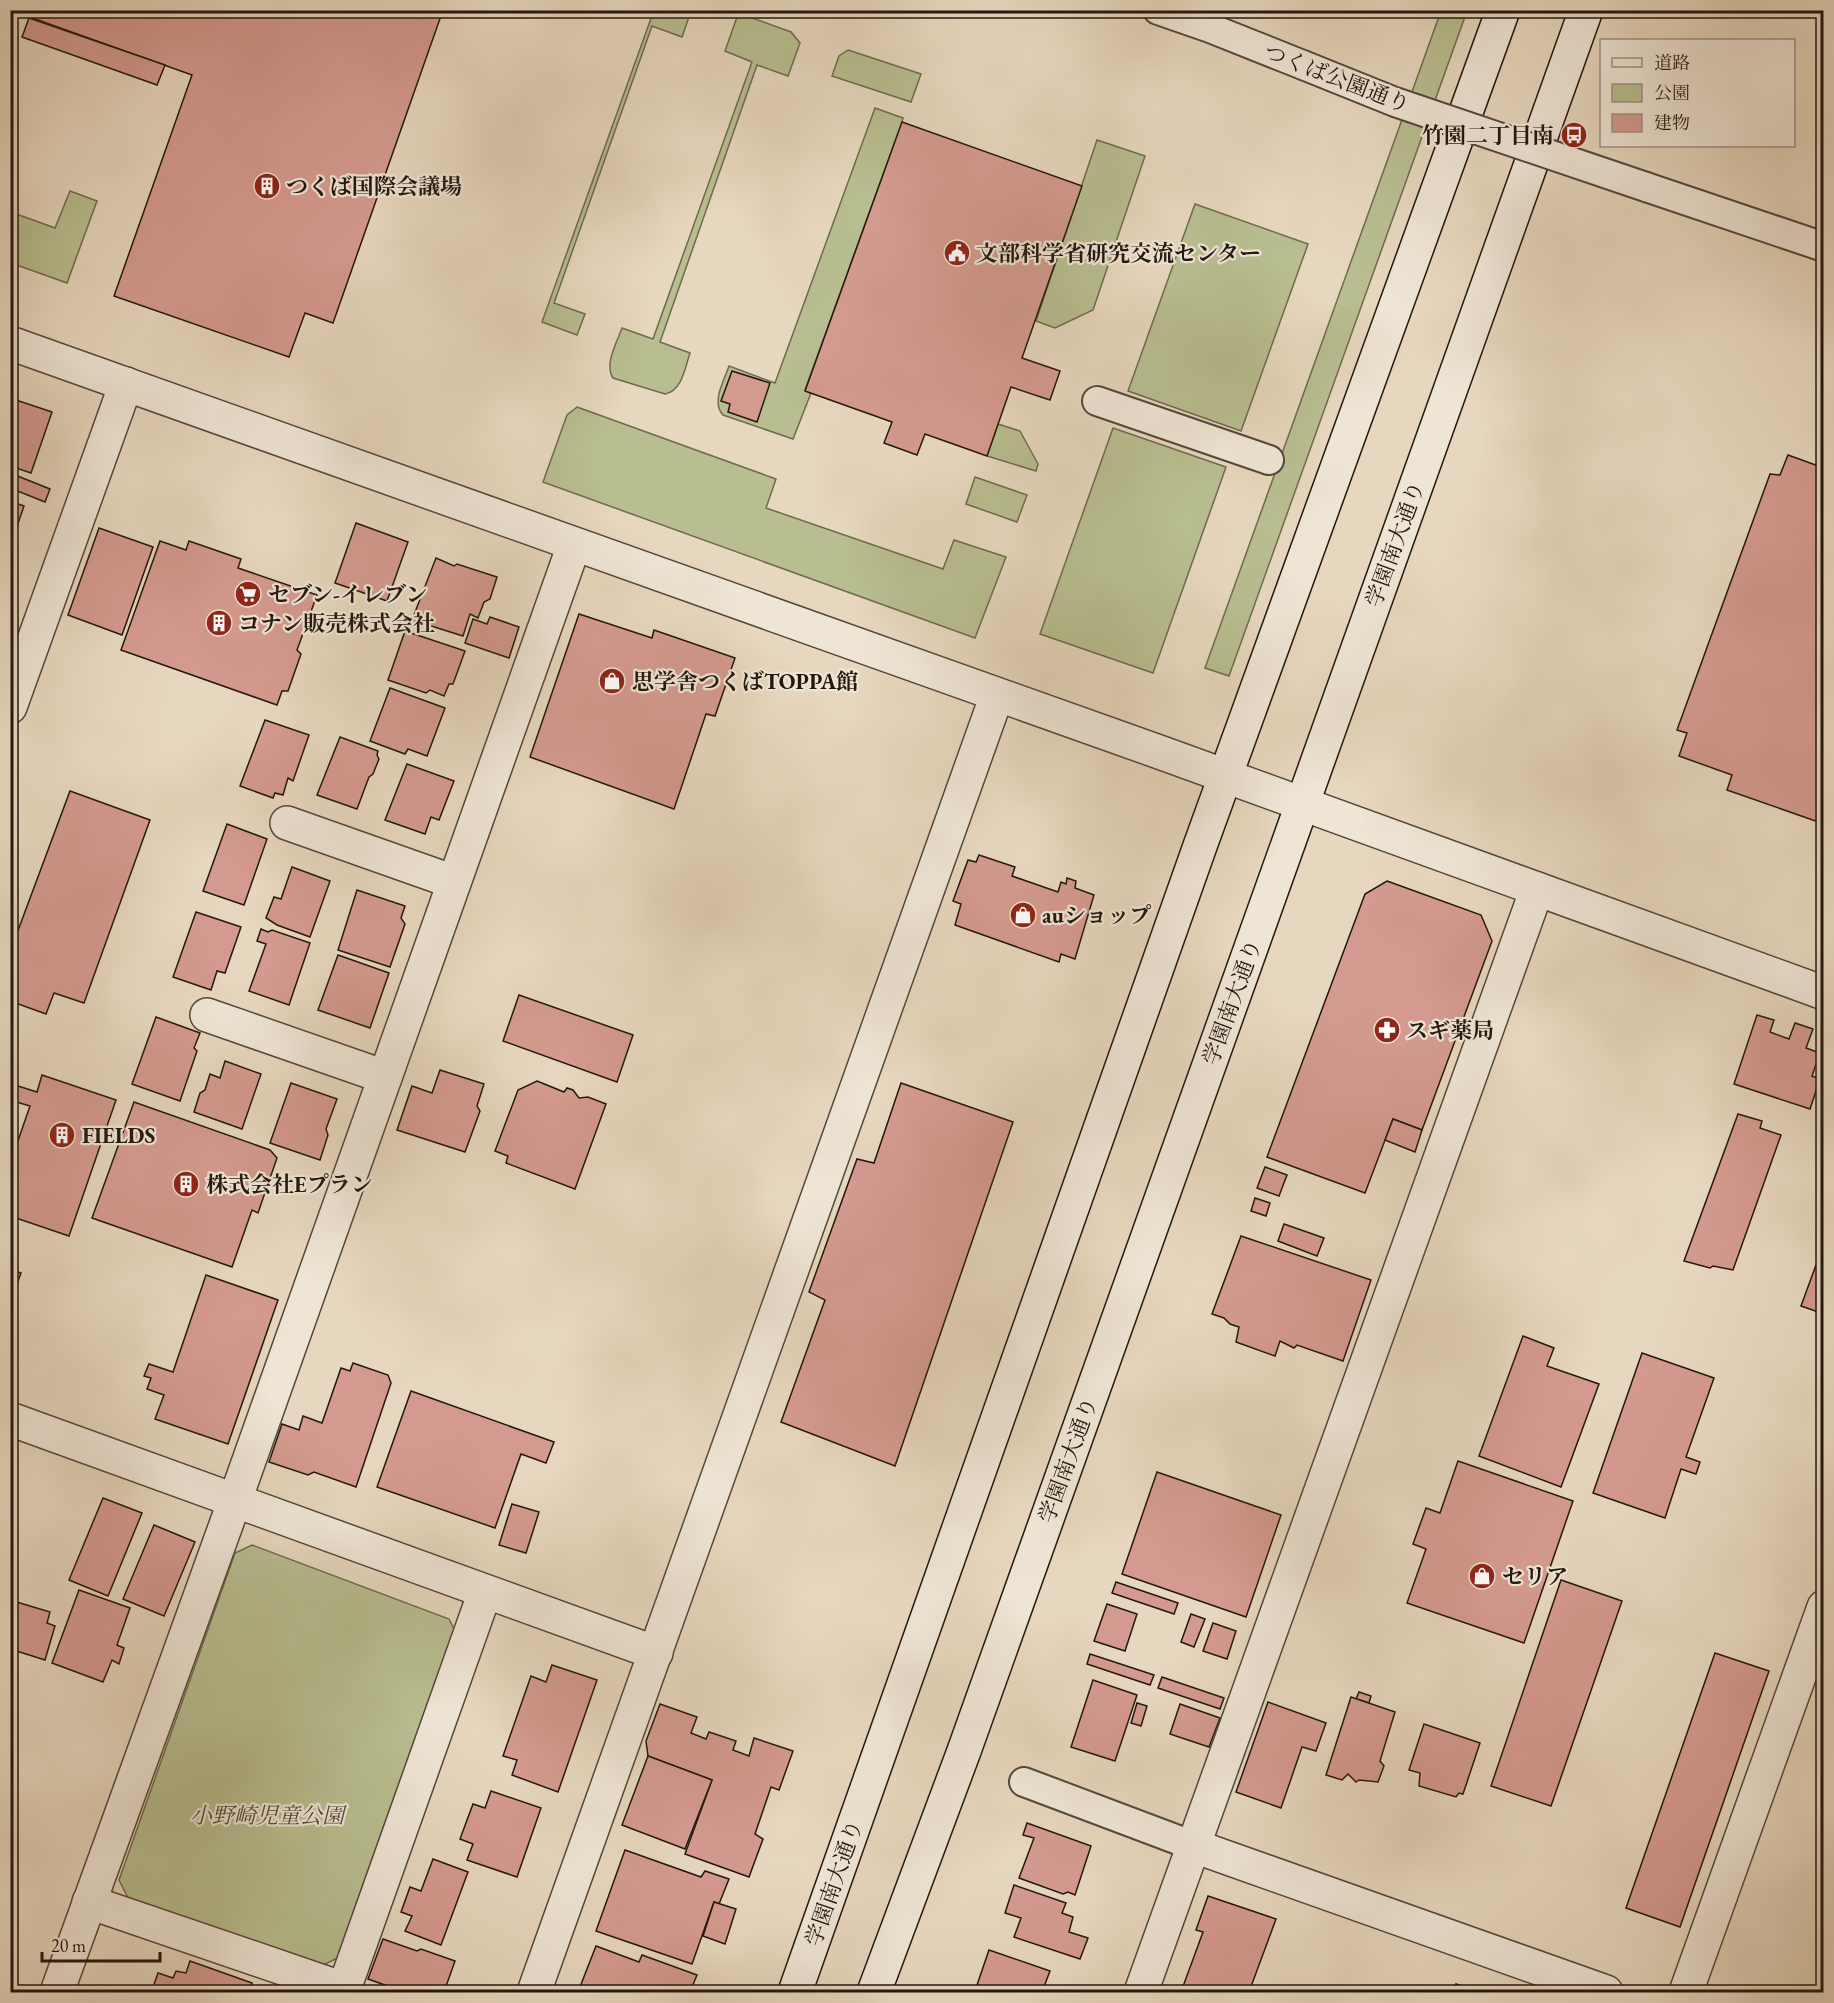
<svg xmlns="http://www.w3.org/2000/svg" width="1834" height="2003" font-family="'EB Garamond','Noto Serif JP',serif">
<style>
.green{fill:#b8be90;stroke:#6e6a50;stroke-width:1.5}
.building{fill:#d49a8f;stroke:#231710;stroke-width:1.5}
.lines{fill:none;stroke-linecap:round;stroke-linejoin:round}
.pedestrian-casing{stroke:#54473c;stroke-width:32}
.minor-casing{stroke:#54473c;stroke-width:36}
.tertiary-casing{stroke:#54473c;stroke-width:36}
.secondary-casing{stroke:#231710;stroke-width:36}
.pedestrian{stroke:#efe5d5;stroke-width:28}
.minor{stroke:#efe5d5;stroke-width:33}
.tertiary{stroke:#efe5d5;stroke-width:33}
.secondary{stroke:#efe5d5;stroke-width:33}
.pedestrian-bridge-casing{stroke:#54473c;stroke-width:32;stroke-linecap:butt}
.pedestrian-bridge{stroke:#efe5d5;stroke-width:28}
.labels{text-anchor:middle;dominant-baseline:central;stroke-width:4.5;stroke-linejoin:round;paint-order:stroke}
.street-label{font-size:22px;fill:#231710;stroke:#efe5d5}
.poi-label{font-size:22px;font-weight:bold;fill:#231710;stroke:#efe5d5;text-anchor:start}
.park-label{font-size:22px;font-style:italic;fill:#504936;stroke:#efe5d5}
</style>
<rect width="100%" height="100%" fill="#e7d7be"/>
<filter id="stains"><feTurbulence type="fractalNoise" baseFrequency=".00333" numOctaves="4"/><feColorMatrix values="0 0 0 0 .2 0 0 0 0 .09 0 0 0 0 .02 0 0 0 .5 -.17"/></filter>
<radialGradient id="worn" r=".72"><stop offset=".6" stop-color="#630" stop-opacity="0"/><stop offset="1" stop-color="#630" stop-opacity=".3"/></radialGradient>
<g class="green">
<path d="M 654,10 L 691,11 L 682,37 L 652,26 L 554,303 L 585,314 L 577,335 L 542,322 Z"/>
<path d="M 1441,11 L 1467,11 L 1229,676 L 1205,668 Z"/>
<path d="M 741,14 L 791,32 L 800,43 L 788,76 L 757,65 L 660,342 L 690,353 C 685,368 682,391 665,394 L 613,378 C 604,364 617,342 622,328 L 653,339 L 752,62 L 725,51 L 737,17 Z"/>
<path d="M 848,50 L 921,74 L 911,102 L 832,76 L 839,56 Z"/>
<path d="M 875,108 L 903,118 L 902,122 L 805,390 L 811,393 L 793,439 L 723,415 C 711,402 724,381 729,366 L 775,383 Z"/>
<path d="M 1097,140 L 1145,156 L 1093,310 L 1055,328 L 1036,321 Z"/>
<path d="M 70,191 L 97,201 L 67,283 L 11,263 L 11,212 L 55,228 Z"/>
<path d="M 1195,204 L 1308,244 L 1241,431 L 1128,391 Z"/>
<path d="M 577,407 L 776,479 L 766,508 L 943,569 L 954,540 L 1006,557 L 975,638 L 543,482 L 567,415 Z"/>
<path d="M 998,424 L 1020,431 L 1038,464 L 1036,471 L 987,456 Z"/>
<path d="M 1113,428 L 1226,467 L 1153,673 L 1040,634 Z"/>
<path d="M 975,477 L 1027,495 L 1017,522 L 966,504 Z"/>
<path d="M 252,1545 L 449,1619 L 456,1633 L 342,1956 L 321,1966 L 130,1902 L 119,1880 L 235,1553 Z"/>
</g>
<g class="building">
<path d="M 10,10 L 443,10 L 333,323 L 305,313 L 289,357 L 114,296 L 192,75 Z"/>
<path d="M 29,18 L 165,65 L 157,85 L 22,37 Z"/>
<path d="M 902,122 L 1082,186 L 1022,358 L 1060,371 L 1050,400 L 1011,387 L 987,456 L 925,434 L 917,455 L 884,443 L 892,422 L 805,391 Z"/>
<path d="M 732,371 L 770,383 L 757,422 L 728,412 L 730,404 L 721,401 Z"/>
<path d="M 10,398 L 52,412 L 31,473 L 10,466 Z"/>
<path d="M 1788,455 L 1824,468 L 1824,824 L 1727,790 L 1732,775 L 1679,756 L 1687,733 L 1677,730 L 1770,474 L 1780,475 Z"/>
<path d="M 10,473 L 50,489 L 45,502 L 10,488 Z"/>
<path d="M 10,501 L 24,506 L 14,535 L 10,534 Z"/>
<path d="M 356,523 L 408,542 L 387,601 L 335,583 Z"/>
<path d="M 99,528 L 153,547 L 122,635 L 68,615 Z"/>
<path d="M 160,541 L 186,550 L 189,541 L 241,559 L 238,568 L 317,595 L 297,650 L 301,654 L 288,691 L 282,691 L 277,705 L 121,650 Z"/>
<path d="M 436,558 L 454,566 L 457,564 L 497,577 L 490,599 L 484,602 L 478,618 L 470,614 L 463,636 L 412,620 Z"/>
<path d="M 579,614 L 652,638 L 654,630 L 735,658 L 715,716 L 706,714 L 674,809 L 530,757 Z"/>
<path d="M 490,617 L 519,627 L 509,658 L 465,643 L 473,619 L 487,624 Z"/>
<path d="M 405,631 L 465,651 L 453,684 L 449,684 L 444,696 L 430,690 L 426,693 L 388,680 Z"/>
<path d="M 390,688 L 445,708 L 427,756 L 408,749 L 405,754 L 370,741 Z"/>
<path d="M 265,720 L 309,735 L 293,781 L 288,778 L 283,795 L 275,793 L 273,798 L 240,786 Z"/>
<path d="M 340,737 L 378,751 L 377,755 L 379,759 L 373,774 L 369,777 L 357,809 L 317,795 Z"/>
<path d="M 407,764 L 454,781 L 439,820 L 431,817 L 425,834 L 385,820 Z"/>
<path d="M 70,791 L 150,820 L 84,1003 L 54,993 L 46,1014 L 10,1001 L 10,952 Z"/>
<path d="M 227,824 L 267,839 L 244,905 L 203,891 Z"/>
<path d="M 979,855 L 1015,867 L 1012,876 L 1058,892 L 1061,882 L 1066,884 L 1067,878 L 1076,881 L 1075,888 L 1094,895 L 1075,959 L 1061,954 L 1059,962 L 955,925 L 961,904 L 953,901 L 968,860 L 976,862 Z"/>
<path d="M 292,867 L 330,881 L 310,937 L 277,925 L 266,918 L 274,897 L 281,899 Z"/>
<path d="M 1387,881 L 1481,915 L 1492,941 L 1422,1130 L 1393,1119 L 1365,1193 L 1267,1157 L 1365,894 Z"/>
<path d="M 357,890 L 405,906 L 401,918 L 405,924 L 390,967 L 338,950 Z"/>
<path d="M 196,912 L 241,927 L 225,973 L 217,971 L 211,990 L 173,977 Z"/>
<path d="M 261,929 L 268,932 L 272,930 L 310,943 L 289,1005 L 249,991 L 266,944 L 257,941 Z"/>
<path d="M 338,955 L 389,973 L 370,1028 L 318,1010 Z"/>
<path d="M 519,995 L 633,1035 L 617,1082 L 503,1041 Z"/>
<path d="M 1757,1015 L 1774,1020 L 1770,1032 L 1789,1039 L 1795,1023 L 1813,1029 L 1806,1048 L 1820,1053 L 1812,1076 L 1820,1079 L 1810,1109 L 1734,1084 Z"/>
<path d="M 156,1017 L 200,1033 L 194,1048 L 197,1051 L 180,1101 L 132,1084 Z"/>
<path d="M 225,1061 L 261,1074 L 242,1129 L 194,1112 L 200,1093 L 205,1090 L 210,1074 L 220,1078 Z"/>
<path d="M 440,1070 L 484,1084 L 477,1106 L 480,1111 L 465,1152 L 397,1130 L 412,1086 L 432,1093 Z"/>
<path d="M 42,1075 L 116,1100 L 69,1236 L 10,1216 L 10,1164 L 30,1106 L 13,1101 L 18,1086 L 37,1092 Z"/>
<path d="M 537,1081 L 564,1092 L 567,1088 L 573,1090 L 579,1098 L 588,1097 L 606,1104 L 575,1189 L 506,1163 L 508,1156 L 495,1151 L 518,1090 Z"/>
<path d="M 291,1083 L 337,1099 L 326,1129 L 328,1135 L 320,1160 L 270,1143 Z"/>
<path d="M 901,1083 L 1013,1122 L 895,1466 L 781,1422 L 825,1300 L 809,1292 L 857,1159 L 874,1163 Z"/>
<path d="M 134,1102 L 270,1150 L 277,1158 L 258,1213 L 252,1210 L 232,1267 L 92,1218 Z"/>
<path d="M 1738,1114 L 1762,1121 L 1760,1128 L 1781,1135 L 1733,1270 L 1713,1266 L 1710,1268 L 1684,1261 Z"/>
<path d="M 1393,1119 L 1422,1130 L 1415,1152 L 1385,1140 Z"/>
<path d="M 1265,1167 L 1287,1175 L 1279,1196 L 1257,1188 Z"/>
<path d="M 1255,1198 L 1270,1203 L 1266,1216 L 1251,1211 Z"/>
<path d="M 1284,1224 L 1324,1238 L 1317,1256 L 1278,1241 Z"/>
<path d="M 1241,1236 L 1371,1280 L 1343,1361 L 1297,1345 L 1294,1348 L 1280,1341 L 1275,1356 L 1236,1342 L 1239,1327 L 1230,1324 L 1224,1318 L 1212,1314 Z"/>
<path d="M 1824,1243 L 1824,1314 L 1801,1306 Z"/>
<path d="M 10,1269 L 21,1273 L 10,1303 Z"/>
<path d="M 206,1275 L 278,1300 L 228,1444 L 155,1419 L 164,1395 L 147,1389 L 151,1378 L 144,1376 L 149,1364 L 173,1372 Z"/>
<path d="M 1523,1336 L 1554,1348 L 1547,1366 L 1599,1384 L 1561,1487 L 1479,1456 Z"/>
<path d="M 1642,1353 L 1714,1378 L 1686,1457 L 1700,1462 L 1696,1474 L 1681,1469 L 1665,1518 L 1593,1493 Z"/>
<path d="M 353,1363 L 388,1375 L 391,1383 L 356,1487 L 314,1472 L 308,1475 L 269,1462 L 282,1424 L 299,1430 L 303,1416 L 322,1423 L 341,1368 L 350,1371 Z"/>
<path d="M 411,1391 L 554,1442 L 546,1463 L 521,1454 L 495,1528 L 377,1487 Z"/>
<path d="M 1458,1461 L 1573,1501 L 1524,1643 L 1407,1603 L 1426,1549 L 1413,1544 L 1426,1508 L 1440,1513 Z"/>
<path d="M 1157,1472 L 1281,1515 L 1246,1617 L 1122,1574 Z"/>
<path d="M 103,1498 L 142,1513 L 108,1596 L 69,1580 Z"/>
<path d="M 512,1504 L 539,1512 L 526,1553 L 499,1545 Z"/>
<path d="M 154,1525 L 195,1542 L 164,1616 L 123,1599 Z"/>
<path d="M 1561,1580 L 1622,1601 L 1551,1806 L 1491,1786 Z"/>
<path d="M 1116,1582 L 1178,1603 L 1174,1614 L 1112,1593 Z"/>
<path d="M 79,1590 L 130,1608 L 117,1645 L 124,1648 L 119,1664 L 112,1660 L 103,1682 L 52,1663 Z"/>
<path d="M 10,1600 L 50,1612 L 47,1623 L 55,1626 L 45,1660 L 10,1649 Z"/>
<path d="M 1107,1604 L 1137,1614 L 1125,1651 L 1094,1641 Z"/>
<path d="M 1191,1614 L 1205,1619 L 1194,1647 L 1181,1642 Z"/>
<path d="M 1213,1623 L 1236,1631 L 1227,1659 L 1203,1651 Z"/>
<path d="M 1715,1653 L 1769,1671 L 1680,1927 L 1626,1908 Z"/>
<path d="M 1090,1654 L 1154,1675 L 1150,1685 L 1087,1664 Z"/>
<path d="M 552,1665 L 597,1680 L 558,1792 L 512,1775 L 517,1760 L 503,1756 L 531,1676 L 546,1682 Z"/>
<path d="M 1162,1677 L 1224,1698 L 1220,1709 L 1158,1688 Z"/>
<path d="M 1093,1680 L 1137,1695 L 1115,1761 L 1071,1747 Z"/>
<path d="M 1359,1692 L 1371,1696 L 1369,1703 L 1356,1699 Z"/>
<path d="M 1351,1697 L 1395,1712 L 1380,1761 L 1384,1766 L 1378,1782 L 1359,1780 L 1356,1782 L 1348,1774 L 1342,1780 L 1326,1775 Z"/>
<path d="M 1268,1702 L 1326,1723 L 1316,1751 L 1302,1747 L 1281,1808 L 1236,1792 Z"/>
<path d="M 1137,1703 L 1147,1706 L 1141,1726 L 1131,1723 Z"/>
<path d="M 660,1704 L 697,1717 L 691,1733 L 706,1739 L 709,1732 L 736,1741 L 733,1750 L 749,1756 L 754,1738 L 793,1751 L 779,1790 L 771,1787 L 755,1834 L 763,1839 L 749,1877 L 685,1854 L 712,1780 L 648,1756 L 646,1741 Z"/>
<path d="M 1180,1704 L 1220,1718 L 1209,1747 L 1170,1734 Z"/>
<path d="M 1424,1724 L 1480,1743 L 1463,1794 L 1459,1793 L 1456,1797 L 1419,1786 L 1420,1773 L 1409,1770 Z"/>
<path d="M 648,1756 L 712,1780 L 685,1849 L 622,1825 Z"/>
<path d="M 491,1791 L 541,1808 L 517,1877 L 467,1860 L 473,1844 L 460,1839 L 473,1804 L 485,1808 Z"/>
<path d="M 1027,1823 L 1091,1846 L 1075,1895 L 1068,1892 L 1063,1894 L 1019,1878 L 1034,1838 L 1023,1835 Z"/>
<path d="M 625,1850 L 701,1877 L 705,1871 L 729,1879 L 719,1904 L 714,1902 L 692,1964 L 596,1931 Z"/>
<path d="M 433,1859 L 468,1872 L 441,1945 L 405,1931 L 412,1916 L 401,1912 L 410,1887 L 421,1891 Z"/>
<path d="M 1014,1885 L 1066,1903 L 1062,1913 L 1073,1917 L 1069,1932 L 1088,1938 L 1080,1959 L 1014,1937 L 1021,1918 L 1005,1913 Z"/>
<path d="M 1208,1896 L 1276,1919 L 1249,1992 L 1181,1992 L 1203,1932 L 1196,1930 Z"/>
<path d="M 714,1902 L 736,1909 L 725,1944 L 703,1936 Z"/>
<path d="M 383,1939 L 417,1951 L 421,1949 L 455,1961 L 444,1992 L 394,1992 L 396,1989 L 368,1979 Z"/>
<path d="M 596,1946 L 639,1962 L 642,1955 L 697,1975 L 690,1992 L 578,1992 Z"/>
<path d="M 989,1950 L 1050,1971 L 1042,1992 L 981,1992 L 975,1991 Z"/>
<path d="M 190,1961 L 252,1983 L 249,1992 L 169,1992 L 153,1987 L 158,1973 L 173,1978 L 176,1971 L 186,1973 Z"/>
<path d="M 1456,1984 L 1482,1992 L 1455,1992 Z"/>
</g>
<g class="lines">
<defs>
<g id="pedestrian">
<path d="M 1158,10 L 1210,28 L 1303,65"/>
<path d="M 1646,187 L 1824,247"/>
<path d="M 1097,401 L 1269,460"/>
<path d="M 1024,1782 L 1194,1846"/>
</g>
<g id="minor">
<path d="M 10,707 L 126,384"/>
<path d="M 287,823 L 454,882"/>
<path d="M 207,1015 L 385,1077"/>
<path d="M 89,1902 L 344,1989 L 485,1592"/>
<path d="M 57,1992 L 235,1500 L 574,545"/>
<path d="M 534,1992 L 997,695"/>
<path d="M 1141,1992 L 1537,889"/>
<path d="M 1686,1992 L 1824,1607"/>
</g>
<g id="tertiary">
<path d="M 10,343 L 1162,753 L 1824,993"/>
<path d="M 10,1419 L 656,1653"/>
<path d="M 1194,1846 L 1606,1992"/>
</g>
<g id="secondary">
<path d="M 795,1992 L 1200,846 L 1503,10"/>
<path d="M 874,1992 L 964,1751 L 1586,10"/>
</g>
</defs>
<use href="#pedestrian" class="pedestrian-casing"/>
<use href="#minor" class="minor-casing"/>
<use href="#tertiary" class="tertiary-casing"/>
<use href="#secondary" class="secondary-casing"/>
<use href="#pedestrian" class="pedestrian"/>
<use href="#minor" class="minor"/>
<use href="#tertiary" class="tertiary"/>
<use href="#secondary" class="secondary"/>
<defs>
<path id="pedestrian-bridge" d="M 1303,65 L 1395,102 L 1646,187"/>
</defs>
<use href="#pedestrian-bridge" class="pedestrian-bridge-casing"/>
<use href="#pedestrian-bridge" class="pedestrian-bridge"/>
</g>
<defs>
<symbol id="bus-disc" viewBox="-11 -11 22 22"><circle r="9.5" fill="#8f2418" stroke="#efe5d5"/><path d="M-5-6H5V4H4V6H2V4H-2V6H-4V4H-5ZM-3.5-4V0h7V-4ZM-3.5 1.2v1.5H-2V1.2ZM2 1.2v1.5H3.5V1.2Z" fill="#fff"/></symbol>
<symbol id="building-disc" viewBox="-11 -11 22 22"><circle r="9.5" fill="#8f2418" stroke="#efe5d5"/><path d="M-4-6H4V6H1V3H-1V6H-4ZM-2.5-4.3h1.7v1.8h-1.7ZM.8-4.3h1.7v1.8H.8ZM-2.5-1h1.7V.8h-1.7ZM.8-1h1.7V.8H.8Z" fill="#fff"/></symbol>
<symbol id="civic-disc" viewBox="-11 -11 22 22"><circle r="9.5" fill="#8f2418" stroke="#efe5d5"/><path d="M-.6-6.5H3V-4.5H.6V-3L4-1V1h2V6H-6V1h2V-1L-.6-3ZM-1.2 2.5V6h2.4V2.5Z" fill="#fff"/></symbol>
<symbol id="supermarket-disc" viewBox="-11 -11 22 22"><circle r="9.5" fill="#8f2418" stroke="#efe5d5"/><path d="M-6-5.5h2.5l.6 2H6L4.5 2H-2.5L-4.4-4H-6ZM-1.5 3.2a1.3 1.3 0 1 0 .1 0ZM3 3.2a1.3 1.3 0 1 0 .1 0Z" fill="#fff"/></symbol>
<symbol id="shop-disc" viewBox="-11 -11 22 22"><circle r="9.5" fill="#8f2418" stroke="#efe5d5"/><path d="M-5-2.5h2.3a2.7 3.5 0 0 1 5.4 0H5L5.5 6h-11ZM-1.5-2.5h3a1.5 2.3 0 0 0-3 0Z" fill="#fff"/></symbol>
<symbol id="pharmacy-disc" viewBox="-11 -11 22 22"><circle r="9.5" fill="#8f2418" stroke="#efe5d5"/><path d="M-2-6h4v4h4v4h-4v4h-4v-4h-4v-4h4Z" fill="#fff"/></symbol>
</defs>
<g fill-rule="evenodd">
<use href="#bus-disc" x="1559" y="120" width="30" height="30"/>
<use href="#building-disc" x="252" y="171" width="30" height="30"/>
<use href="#civic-disc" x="942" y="238" width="30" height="30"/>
<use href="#supermarket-disc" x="233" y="579" width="30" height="30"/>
<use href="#building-disc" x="204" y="608" width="30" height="30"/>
<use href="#shop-disc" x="597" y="666" width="30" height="30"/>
<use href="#shop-disc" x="1008" y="900" width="30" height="30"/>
<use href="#pharmacy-disc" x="1372" y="1015" width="30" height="30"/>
<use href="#building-disc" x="47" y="1120" width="30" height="30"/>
<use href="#building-disc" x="171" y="1169" width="30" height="30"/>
<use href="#shop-disc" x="1467" y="1561" width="30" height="30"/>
</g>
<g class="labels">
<g class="street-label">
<text transform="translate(1337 78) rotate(21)">つくば公園通り</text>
<text transform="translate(1395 544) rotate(-70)">学園南大通り</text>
<text transform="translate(1232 1002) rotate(-70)">学園南大通り</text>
<text transform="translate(1068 1460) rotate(-70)">学園南大通り</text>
<text transform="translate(834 1883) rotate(-71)">学園南大通り</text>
</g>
<g class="poi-label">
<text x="1554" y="135" text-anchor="end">竹園二丁目南</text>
<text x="286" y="186">つくば国際会議場</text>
<text x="976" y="253">文部科学省研究交流センター</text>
<text x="268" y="594">セブン-イレブン</text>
<text x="238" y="623">コナン販売株式会社</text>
<text x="632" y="681">思学舎つくばTOPPA館</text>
<text x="1042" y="915">auショップ</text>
<text x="1406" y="1030">スギ薬局</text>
<text x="82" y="1135">FIELDS</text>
<text x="206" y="1184">株式会社Eプラン</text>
<text x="1502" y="1576">セリア</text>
</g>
<g class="park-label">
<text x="267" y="1815">小野崎児童公園</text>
</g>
</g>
<rect width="1834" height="2003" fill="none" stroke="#e7d7be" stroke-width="36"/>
<rect x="12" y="12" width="1810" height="1979" fill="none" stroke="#231710" stroke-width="3"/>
<rect x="18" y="18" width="1798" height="1967" fill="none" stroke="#231710" stroke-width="1.5"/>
<rect x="1600" y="39" width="195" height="108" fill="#efe5d5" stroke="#9d9386" stroke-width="1.5"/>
<rect x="1612" y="58" width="30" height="9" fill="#efe5d5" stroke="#9d9386" stroke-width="1.5"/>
<text x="1654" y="69" font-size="18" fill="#231710">道路</text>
<rect x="1612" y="84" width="30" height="18" fill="#b8be90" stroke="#9d9386" stroke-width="1.5"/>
<text x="1654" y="99" font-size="18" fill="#231710">公園</text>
<rect x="1612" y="114" width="30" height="18" fill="#d49a8f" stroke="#9d9386" stroke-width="1.5"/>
<text x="1654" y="129" font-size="18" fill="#231710">建物</text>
<path d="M42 1952v9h118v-9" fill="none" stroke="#231710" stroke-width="3"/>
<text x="51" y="1952" font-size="18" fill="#231710" stroke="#efe5d5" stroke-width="4.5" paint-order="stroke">20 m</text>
<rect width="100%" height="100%" filter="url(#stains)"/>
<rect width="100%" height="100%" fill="url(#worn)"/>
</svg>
